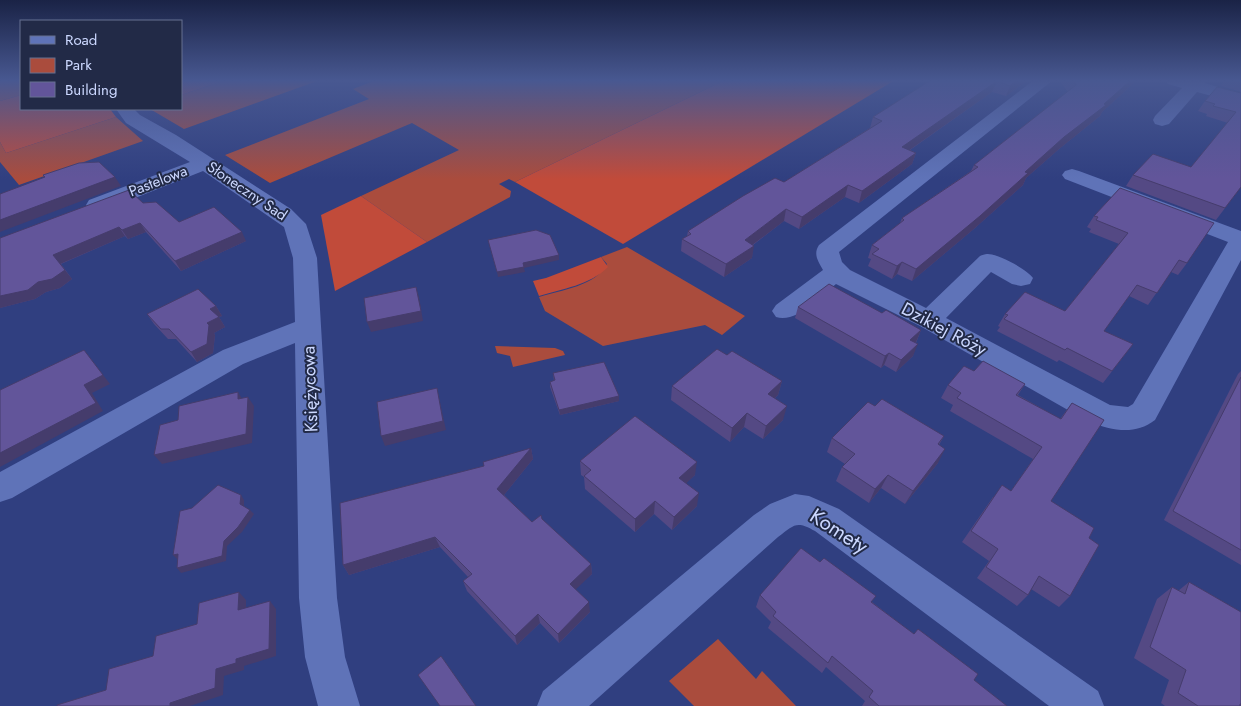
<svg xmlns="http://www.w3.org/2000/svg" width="1241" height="706" font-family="Jost,sans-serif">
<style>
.green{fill:#aa4c3d}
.forest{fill:#c14b3a}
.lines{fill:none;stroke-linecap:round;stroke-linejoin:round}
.street{fill:#5f73b8;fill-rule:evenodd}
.wall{fill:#544984}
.shaded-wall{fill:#453c6c}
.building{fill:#62559a;stroke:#453c6c}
.labels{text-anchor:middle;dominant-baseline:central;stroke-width:4;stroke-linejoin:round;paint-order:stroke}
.far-street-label{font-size:15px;fill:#ccd8ff;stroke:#222a47}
.street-label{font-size:18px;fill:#ccd8ff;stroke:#222a47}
.near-street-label{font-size:21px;fill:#ccd8ff;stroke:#222a47}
</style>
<rect width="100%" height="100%" fill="#303f80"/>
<g class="green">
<path d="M 21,80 L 21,95 L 0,101 L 0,81 Z"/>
<path d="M 226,80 L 320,80 L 184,129 L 150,109 L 181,109 L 181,95 Z"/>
<path d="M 376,80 L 725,80 L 515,182 L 509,179 L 499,184 L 511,191 L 510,197 L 427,242 L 361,196 L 459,150 L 412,123 L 270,183 L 225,155 L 369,99 L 353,89 Z"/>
<path d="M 116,117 L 143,141 L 19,185 L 0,162 L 0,142 L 6,153 Z"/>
<path d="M 627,247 L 745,316 L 722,335 L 705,325 L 603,346 L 545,311 L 539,297 C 561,290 596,286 607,264 L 601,257 Z"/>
<path d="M 495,346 L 555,348 L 563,351 L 565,355 L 513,367 L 510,356 L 497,353 Z"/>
<path d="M 718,639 L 756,679 L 762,671 L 796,706 L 694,706 L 669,681 Z"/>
</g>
<g class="forest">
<path d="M 181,80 L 226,80 L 181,95 Z"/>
<path d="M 725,80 L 895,80 L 623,244 L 515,182 Z"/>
<path d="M 21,95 L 21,109 L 110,109 L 116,117 L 6,153 L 0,142 L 0,101 Z"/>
<path d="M 361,196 L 427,242 L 335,291 L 321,215 Z"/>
<path d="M 601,257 L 608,267 C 590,285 562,289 539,296 L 533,281 L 546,278 Z"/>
</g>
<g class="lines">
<g class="street">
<path d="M 1034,80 L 1053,80 L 839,252 L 842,262 L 850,270 L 926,308 L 980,256 C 982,255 985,254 987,254 C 997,253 1028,270 1033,278 L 1030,284 L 1021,286 L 1012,284 L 991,272 L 946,318 L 1110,405 L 1128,407 L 1133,404 L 1228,242 L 1065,179 L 1062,175 L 1065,171 L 1072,169 L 1079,171 L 1241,231 L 1241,260 L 1155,420 C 1134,436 1112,430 1089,422 L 920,326 L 836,284 C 820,297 798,323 776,317 L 772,311 L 776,305 L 823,270 C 818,261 813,254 819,245 Z"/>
<path d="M 1166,80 L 1207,80 L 1205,83 L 1241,94 L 1241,104 L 1197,92 L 1169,124 L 1162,126 L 1155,124 L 1153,120 L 1155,116 L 1182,88 L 1168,84 Z"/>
<path d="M 116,109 L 134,109 L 140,115 L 176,135 L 291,209 L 306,224 L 317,258 L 337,598 L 345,657 L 360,706 L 318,706 L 305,657 L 299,598 L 295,343 L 243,364 L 12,498 L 0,502 L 0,472 L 223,350 L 295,322 L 293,258 L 284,227 L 203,171 L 105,210 L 97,212 L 89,210 L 86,205 L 89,200 L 190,162 L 126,123 Z"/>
<path d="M 795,494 L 809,496 L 839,509 L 1098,691 L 1104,706 L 1049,706 L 815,531 C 796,520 794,525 778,537 L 589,706 L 537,706 L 543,691 L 754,515 L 770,504 Z"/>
</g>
</g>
<g class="wall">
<path d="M 931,80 L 1028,80 L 1006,96 L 992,92 L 910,150 L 916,153 L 912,164 L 859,203 L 845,197 L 799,229 L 784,221 L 753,245 L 752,258 L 724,277 L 681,251 L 682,239 L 687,236 L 688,231 L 784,182 L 870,128 L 873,117 Z"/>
<path d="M 1059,80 L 1137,80 L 1102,112 L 1100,116 L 1059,149 L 1026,178 L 1023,185 L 975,228 L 912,281 L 897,274 L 892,279 L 868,266 L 871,259 L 868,258 L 872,245 L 900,223 L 902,218 L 971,171 L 974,165 L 1068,92 Z"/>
<path d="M 1224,80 L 1241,80 L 1241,92 L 1221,86 Z"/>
<path d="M 1241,93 L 1241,187 L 1216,220 L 1126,186 L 1133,175 L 1191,167 L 1228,123 L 1206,116 L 1207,114 L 1198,111 L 1205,101 Z"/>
<path d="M 1120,188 L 1187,263 L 1178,275 L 1171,272 L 1148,305 L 1129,296 L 1104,331 L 1133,344 L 1103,383 L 1059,360 L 1057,362 L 997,331 L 1000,327 L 998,326 L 1005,314 L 1065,311 L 1119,244 L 1089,232 L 1091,229 L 1087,227 L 1094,216 Z"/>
<path d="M 143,203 L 179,222 L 246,241 L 181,271 L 146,232 L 128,239 L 125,236 L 61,264 L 72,279 L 60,288 L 46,292 L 35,299 L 0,308 L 0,238 Z"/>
<path d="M 216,306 L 222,316 L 219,317 L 225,327 L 214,333 L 215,335 L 213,353 L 197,362 L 176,339 L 168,339 L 154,324 L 147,314 Z"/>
<path d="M 798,307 L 882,313 L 921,330 L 916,343 L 913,356 L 896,372 L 884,365 L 881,368 L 795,318 Z"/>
<path d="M 727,355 L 782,381 L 778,395 L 774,399 L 783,420 L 763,439 L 744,427 L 730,442 L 671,400 L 672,386 Z"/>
<path d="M 974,371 L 1025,384 L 1018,395 L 1060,419 L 1072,403 L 1051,501 L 1089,538 L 1070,596 L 1059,607 L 1031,589 L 1028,595 L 1017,606 L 977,578 L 989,561 L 962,542 L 993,497 L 1011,491 L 1033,459 L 950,411 L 953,405 L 941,398 L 948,385 Z"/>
<path d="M 1241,371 L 1241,565 L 1164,520 L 1238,374 Z"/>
<path d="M 553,373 L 619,396 L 619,401 L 560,415 L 550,387 L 550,382 L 554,381 Z"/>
<path d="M 875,406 L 944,436 L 939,445 L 938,463 L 905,504 L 881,488 L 869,503 L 836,481 L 842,467 L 845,464 L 827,452 L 832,438 Z"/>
<path d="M 531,448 L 533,459 L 504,495 L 532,522 L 542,519 L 591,564 L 592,574 L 575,589 L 590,612 L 559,643 L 540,623 L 517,645 L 467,591 L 463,581 L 468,577 L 440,547 L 349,575 L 343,565 L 484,466 Z"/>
<path d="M 580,461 L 695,475 L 686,483 L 697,506 L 672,530 L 654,514 L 635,532 L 585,489 L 584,477 L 581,475 Z"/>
<path d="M 1189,582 L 1241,612 L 1241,706 L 1165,706 L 1161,703 L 1169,680 L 1134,658 L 1157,599 L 1172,587 L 1178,591 Z"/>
<path d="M 760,595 L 872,602 L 1007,706 L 862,706 L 865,701 L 826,667 L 822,673 L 768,628 L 771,622 L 756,607 Z"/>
</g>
<g class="shaded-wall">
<path d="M 1017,80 L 1028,80 L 1006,96 L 1010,86 Z"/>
<path d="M 1131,80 L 1137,80 L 1102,112 L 1100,116 L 1059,149 L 1026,178 L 1023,185 L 975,228 L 912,281 L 916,269 L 1064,137 Z"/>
<path d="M 997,81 L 992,92 L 898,158 L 902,147 Z"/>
<path d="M 916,153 L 912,164 L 859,203 L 862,191 Z"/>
<path d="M 115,177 L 121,186 L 0,232 L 0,220 Z"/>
<path d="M 848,185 L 845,197 L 799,229 L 802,217 Z"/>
<path d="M 786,209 L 784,221 L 743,252 L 745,240 Z"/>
<path d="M 140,223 L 146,232 L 128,239 L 122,230 Z"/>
<path d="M 119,227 L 125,236 L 60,264 L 53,255 Z"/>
<path d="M 242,232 L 246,241 L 181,271 L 175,261 Z"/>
<path d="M 754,246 L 752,258 L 724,277 L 726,264 Z"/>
<path d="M 559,255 L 559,260 L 524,268 L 525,272 L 498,277 L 497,272 L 523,263 Z"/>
<path d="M 902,262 L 897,274 L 892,279 L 897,266 Z"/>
<path d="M 65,270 L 72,279 L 60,288 L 46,292 L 35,299 L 0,308 L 0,296 L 38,282 Z"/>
<path d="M 416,287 L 419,297 L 423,321 L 371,332 L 367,322 Z"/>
<path d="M 216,306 L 222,316 L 216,318 L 210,309 Z"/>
<path d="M 219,317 L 225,327 L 214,333 L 215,335 L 213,353 L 197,362 L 191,352 L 207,323 Z"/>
<path d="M 921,330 L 916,342 L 905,351 L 910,340 Z"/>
<path d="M 918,344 L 913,356 L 896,372 L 901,360 Z"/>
<path d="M 84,350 L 110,384 L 92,393 L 103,411 L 0,467 L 0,453 Z"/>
<path d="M 889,353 L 884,365 L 881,368 L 885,356 Z"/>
<path d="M 782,381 L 778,395 L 764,408 L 768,394 Z"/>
<path d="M 437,388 L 439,398 L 446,430 L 385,446 L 381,436 Z"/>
<path d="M 238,392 L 244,402 L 238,399 Z"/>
<path d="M 619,396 L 619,401 L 560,415 L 559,410 Z"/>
<path d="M 248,397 L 254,406 L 252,443 L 162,464 L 154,455 Z"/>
<path d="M 787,406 L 783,420 L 763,439 L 766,426 Z"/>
<path d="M 747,413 L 744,427 L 730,442 L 732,428 Z"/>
<path d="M 531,448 L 533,459 L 500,500 L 497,489 Z"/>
<path d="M 945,449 L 938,463 L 905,504 L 913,491 Z"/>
<path d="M 697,462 L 695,475 L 678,491 L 679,478 Z"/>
<path d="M 888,475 L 881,488 L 869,503 L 875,489 Z"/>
<path d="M 699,493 L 697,506 L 672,530 L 674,517 Z"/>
<path d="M 241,495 L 244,500 L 244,509 L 240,504 Z"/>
<path d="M 655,501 L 654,514 L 635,532 L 635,519 Z"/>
<path d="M 250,510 L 254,514 L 242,532 L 227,546 L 226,561 L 181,573 L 177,568 L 224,541 Z"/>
<path d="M 435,537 L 440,547 L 349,575 L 343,565 Z"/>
<path d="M 178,554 L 178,560 L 173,555 Z"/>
<path d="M 591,564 L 592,574 L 571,594 L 570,584 Z"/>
<path d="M 239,592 L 246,600 L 246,618 L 238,610 Z"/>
<path d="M 270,601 L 276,609 L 276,656 L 244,666 L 244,670 L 224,676 L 223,695 L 190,706 L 170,706 L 170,703 L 216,669 L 236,659 Z"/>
<path d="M 589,602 L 590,612 L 559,643 L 558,634 Z"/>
<path d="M 538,614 L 540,623 L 517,645 L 515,636 Z"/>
</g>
<g class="building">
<path d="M 931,80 L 1017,80 L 1010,86 L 997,81 L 902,147 L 916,153 L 862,191 L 848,185 L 802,217 L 786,209 L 745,240 L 754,246 L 726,264 L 682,239 L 691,234 L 688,231 L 743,196 L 775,178 L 784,182 L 882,121 L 873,117 Z"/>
<path d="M 1073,80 L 1131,80 L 1104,104 L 1106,105 L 1064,137 L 1025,172 L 1028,173 L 980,216 L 916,269 L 902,262 L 897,266 L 872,254 L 879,249 L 872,245 L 904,220 L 902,218 L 978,167 L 974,165 L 1076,85 Z"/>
<path d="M 1217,87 L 1241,93 L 1241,187 L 1225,208 L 1133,175 L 1153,154 L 1191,167 L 1236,112 L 1213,106 L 1215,104 L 1205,101 Z"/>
<path d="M 99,162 L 115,177 L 0,220 L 0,194 L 45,177 L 43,175 L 79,163 Z"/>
<path d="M 1120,188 L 1214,223 L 1187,263 L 1179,260 L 1157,293 L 1137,285 L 1104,331 L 1133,344 L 1112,371 L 1067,348 L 1065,350 L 1004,319 L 1008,315 L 1005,314 L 1025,292 L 1065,311 L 1128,233 L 1096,220 L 1098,217 L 1094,216 Z"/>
<path d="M 129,190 L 143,203 L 156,202 L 179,222 L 214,207 L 242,232 L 175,261 L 140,223 L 122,230 L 119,227 L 53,255 L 65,270 L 52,279 L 38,282 L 28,290 L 0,296 L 0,238 Z"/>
<path d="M 536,230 L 550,235 L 559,255 L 523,263 L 524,267 L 497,272 L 488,240 Z"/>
<path d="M 829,284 L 882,313 L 886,310 L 921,330 L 910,340 L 918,344 L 901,360 L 889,353 L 885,356 L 798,307 Z"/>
<path d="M 416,287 L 421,311 L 367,322 L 364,298 Z"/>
<path d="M 198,289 L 216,306 L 210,309 L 219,317 L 207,323 L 209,325 L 207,344 L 191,352 L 169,329 L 161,329 L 147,314 Z"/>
<path d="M 717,349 L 727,355 L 732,351 L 782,381 L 768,394 L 787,406 L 766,426 L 747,413 L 732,428 L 672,386 Z"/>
<path d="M 84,350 L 103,375 L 84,385 L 96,403 L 0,453 L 0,390 Z"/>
<path d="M 983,361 L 1025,384 L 1016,395 L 1061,419 L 1072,403 L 1104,420 L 1051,501 L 1094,528 L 1089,538 L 1099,545 L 1070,596 L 1039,576 L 1028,595 L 986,567 L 998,549 L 971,531 L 1002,485 L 1011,491 L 1042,447 L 957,398 L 961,393 L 948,385 L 964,366 L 974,371 Z"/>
<path d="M 604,362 L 619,396 L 559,410 L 550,382 L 555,380 L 553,373 Z"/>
<path d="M 1241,377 L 1241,550 L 1173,511 Z"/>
<path d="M 437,388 L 443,421 L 381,436 L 377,402 Z"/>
<path d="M 238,392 L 238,399 L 248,397 L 246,434 L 154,455 L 160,425 L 178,420 L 179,406 Z"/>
<path d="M 882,399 L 944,436 L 938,444 L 945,449 L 913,491 L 888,475 L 875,489 L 842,467 L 855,454 L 832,438 L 868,402 L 875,406 Z"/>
<path d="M 635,416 L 697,462 L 679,478 L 699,493 L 674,517 L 655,501 L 635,519 L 584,476 L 591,470 L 580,461 Z"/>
<path d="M 531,448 L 497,489 L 532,522 L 541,515 L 542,519 L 591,564 L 570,584 L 589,602 L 558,634 L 538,614 L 515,636 L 463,581 L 472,574 L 435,537 L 343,565 L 340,503 L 484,466 L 483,462 Z"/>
<path d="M 218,485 L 241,495 L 240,504 L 250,510 L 238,527 L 224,541 L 222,556 L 177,568 L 178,554 L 173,555 L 180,511 L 192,508 Z"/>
<path d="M 801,548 L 820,562 L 824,558 L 876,596 L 871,602 L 914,634 L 918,629 L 978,674 L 974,680 L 1007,706 L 879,706 L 869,697 L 873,691 L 832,656 L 828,663 L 773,616 L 776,612 L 760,595 Z"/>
<path d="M 1189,582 L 1241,612 L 1241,704 L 1240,704 L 1240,706 L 1198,706 L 1178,693 L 1186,670 L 1150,647 L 1172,587 L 1185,594 Z"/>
<path d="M 239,592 L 238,610 L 270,601 L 269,649 L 236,659 L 236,663 L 216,669 L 215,688 L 170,703 L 170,706 L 57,706 L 57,705 L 106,690 L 109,669 L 153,656 L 156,636 L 197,624 L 199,603 Z"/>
<path d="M 441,656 L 476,706 L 440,706 L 418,675 Z"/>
</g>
<linearGradient id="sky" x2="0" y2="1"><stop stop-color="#1a2346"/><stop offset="0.45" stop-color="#485891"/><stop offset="1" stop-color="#485891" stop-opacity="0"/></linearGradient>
<rect width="1241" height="179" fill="url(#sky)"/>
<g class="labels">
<g class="far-street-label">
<text transform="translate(158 181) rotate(-21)">Pastelowa</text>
<text transform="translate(247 191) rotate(34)">Słoneczny Sad</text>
</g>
<g class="street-label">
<text transform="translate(944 329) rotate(28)">Dzikiej Róży</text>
<text transform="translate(310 389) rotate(-92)">Księżycowa</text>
</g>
<g class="near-street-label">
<text transform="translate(839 531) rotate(33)">Komety</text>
</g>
</g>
<rect x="20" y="20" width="162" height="90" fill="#222a47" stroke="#667091"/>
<rect x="30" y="36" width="25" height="8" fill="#5f73b8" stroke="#667091"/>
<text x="65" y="45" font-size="15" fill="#ccd8ff">Road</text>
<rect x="30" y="58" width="25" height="15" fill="#aa4c3d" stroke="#667091"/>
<text x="65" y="70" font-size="15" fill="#ccd8ff">Park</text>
<rect x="30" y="82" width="25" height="15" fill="#62559a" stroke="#667091"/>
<text x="65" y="95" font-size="15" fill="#ccd8ff">Building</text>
</svg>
